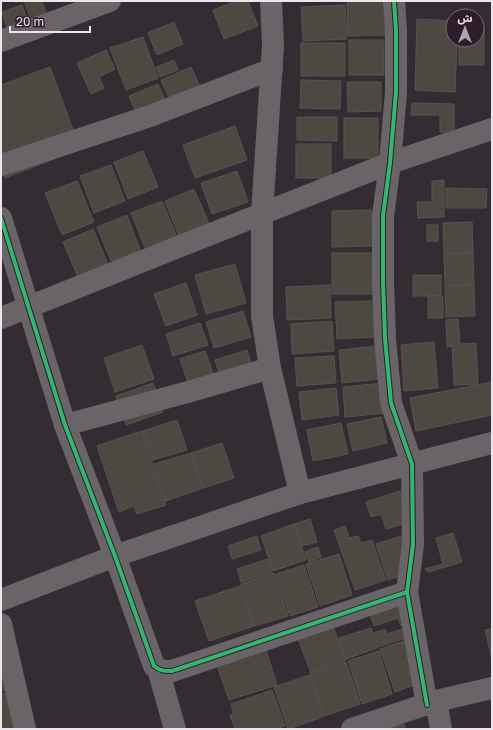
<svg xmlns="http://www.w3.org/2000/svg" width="493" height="730" font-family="'Golos Text','Noto Sans Arabic',sans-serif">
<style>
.building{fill:#4c4943;stroke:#565452}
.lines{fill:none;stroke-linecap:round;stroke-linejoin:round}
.minor{stroke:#686467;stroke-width:22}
.cycleway-casing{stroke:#2e1e2b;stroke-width:6}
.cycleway{stroke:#33b770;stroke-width:4}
</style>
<rect width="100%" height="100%" fill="#342c33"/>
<g class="building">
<path d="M 24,1 L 42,1 L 49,21 L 33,26 Z"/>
<path d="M 236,1 L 248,1 L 258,26 L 224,39 L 213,10 Z"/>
<path d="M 347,1 L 385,1 L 386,35 L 348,36 Z"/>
<path d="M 22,5 L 32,34 L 11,41 L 2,12 Z"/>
<path d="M 345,5 L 347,39 L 303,41 L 301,7 Z"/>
<path d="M 417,19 L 453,21 L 453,40 L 457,40 L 455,92 L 415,90 Z"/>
<path d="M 174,22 L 183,44 L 157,55 L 148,33 Z"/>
<path d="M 477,29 L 484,29 L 484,65 L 459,65 L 459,40 L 477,40 Z"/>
<path d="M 143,37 L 158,78 L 126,90 L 110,48 Z"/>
<rect x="349" y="40" width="35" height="35"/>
<rect x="301" y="43" width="44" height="33"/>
<path d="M 106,50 L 115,69 L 99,77 L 104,88 L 91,94 L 77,63 Z"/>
<path d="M 174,60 L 178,70 L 160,77 L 156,67 Z"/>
<path d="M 50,67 L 80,149 L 5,178 L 1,168 L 1,85 Z"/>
<path d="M 191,67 L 201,89 L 171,103 L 161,80 Z"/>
<path d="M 301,80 L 341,81 L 340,109 L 300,108 Z"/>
<path d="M 347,82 L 381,82 L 381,111 L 348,112 Z"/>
<path d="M 158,84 L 167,104 L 138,117 L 129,96 Z"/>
<path d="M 412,103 L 454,104 L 454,132 L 440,132 L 440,115 L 411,115 Z"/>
<path d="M 297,117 L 337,117 L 337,141 L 297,140 Z"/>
<rect x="344" y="118" width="34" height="40"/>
<path d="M 235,126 L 247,160 L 195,178 L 183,145 Z"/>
<rect x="296" y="144" width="35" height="34"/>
<path d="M 143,151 L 158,187 L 128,199 L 114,162 Z"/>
<path d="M 111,165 L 125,201 L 94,213 L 80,176 Z"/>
<path d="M 237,171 L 248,202 L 212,214 L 201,183 Z"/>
<path d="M 444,180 L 444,217 L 418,218 L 417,202 L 432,202 L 432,181 Z"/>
<path d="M 77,181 L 94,222 L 62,235 L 45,193 Z"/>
<path d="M 446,188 L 487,189 L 486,208 L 446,208 Z"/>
<path d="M 194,189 L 209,224 L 179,236 L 165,201 Z"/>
<path d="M 162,201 L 177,237 L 146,250 L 131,213 Z"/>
<path d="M 372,210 L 373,246 L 332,247 L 332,211 Z"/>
<path d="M 127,215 L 140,250 L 111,261 L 97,227 Z"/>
<path d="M 472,222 L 473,253 L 444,254 L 443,223 Z"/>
<rect x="427" y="225" width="11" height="16"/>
<path d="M 93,229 L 108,264 L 78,277 L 63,242 Z"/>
<rect x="332" y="253" width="42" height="41"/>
<path d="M 473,253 L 474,285 L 445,286 L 444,254 Z"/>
<path d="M 235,264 L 246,303 L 206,314 L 195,275 Z"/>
<rect x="413" y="275" width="28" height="21"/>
<path d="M 186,283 L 197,315 L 166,326 L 154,294 Z"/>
<path d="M 330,285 L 331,318 L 287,320 L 286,287 Z"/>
<path d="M 474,285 L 475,316 L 446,317 L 445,286 Z"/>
<rect x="428" y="296" width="15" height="22"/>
<path d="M 374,301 L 375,337 L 337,339 L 335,302 Z"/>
<path d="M 243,311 L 251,337 L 214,348 L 206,322 Z"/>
<path d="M 458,319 L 460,344 L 476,343 L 478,384 L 454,385 L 452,346 L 447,347 L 446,320 Z"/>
<path d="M 332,321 L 334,351 L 292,354 L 291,324 Z"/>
<path d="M 200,323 L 208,345 L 173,356 L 166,334 Z"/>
<path d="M 434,342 L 438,388 L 404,391 L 401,345 Z"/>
<path d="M 142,345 L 154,379 L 115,392 L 104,358 Z"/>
<path d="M 377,346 L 380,379 L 342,383 L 339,350 Z"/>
<path d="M 247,350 L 255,376 L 223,386 L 215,360 Z"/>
<path d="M 205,351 L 217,384 L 191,392 L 180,359 Z"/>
<path d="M 334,356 L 336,383 L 297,386 L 295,358 Z"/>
<path d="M 492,382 L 492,415 L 416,431 L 410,398 Z"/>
<path d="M 153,383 L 163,412 L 126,425 L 116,396 Z"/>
<path d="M 383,383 L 386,413 L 345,417 L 343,387 Z"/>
<path d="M 336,388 L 339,415 L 302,420 L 299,392 Z"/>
<path d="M 381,417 L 387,443 L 353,451 L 347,424 Z"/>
<path d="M 177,420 L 187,450 L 153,460 L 143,431 Z"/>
<path d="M 341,423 L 348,454 L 313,461 L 307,430 Z"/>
<path d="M 142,431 L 166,505 L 137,514 L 134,506 L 119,512 L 97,446 Z"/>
<path d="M 222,443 L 234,478 L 203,488 L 191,453 Z"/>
<path d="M 191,453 L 203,488 L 166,501 L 154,464 Z"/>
<path d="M 400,491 L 410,522 L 386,529 L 381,514 L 371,517 L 366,502 Z"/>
<path d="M 310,519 L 317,542 L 302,546 L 295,524 Z"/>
<path d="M 294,524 L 306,560 L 273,571 L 261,536 Z"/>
<path d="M 345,526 L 349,538 L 358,536 L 361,543 L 372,540 L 386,580 L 355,590 L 334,530 Z"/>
<path d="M 414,532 L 417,570 L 388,580 L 376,544 Z"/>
<path d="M 453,533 L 462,562 L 428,572 L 425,569 L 443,564 L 436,538 Z"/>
<path d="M 257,536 L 261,550 L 232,559 L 228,546 Z"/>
<path d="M 318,547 L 321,557 L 309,562 L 305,552 Z"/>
<path d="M 339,554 L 352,595 L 320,606 L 306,564 Z"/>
<path d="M 268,559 L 272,572 L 241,582 L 237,569 Z"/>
<path d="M 304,565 L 318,607 L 290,616 L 276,574 Z"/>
<path d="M 274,573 L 288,616 L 255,626 L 241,584 Z"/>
<path d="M 240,586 L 254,626 L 209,641 L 195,601 Z"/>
<path d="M 405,603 L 411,623 L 401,626 L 398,618 L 374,626 L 370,614 Z"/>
<path d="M 332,624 L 346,660 L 311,673 L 297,636 Z"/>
<path d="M 409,627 L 412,636 L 378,647 L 374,633 L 385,629 L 387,634 Z"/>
<path d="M 371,628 L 377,648 L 346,659 L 339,638 Z"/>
<path d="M 492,629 L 492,659 L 485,630 Z"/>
<path d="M 415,637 L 423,682 L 395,692 L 380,649 Z"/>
<path d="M 264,644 L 277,685 L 229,700 L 215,660 Z"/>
<path d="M 379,651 L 392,694 L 362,704 L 348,661 Z"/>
<path d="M 346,662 L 360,704 L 324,716 L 310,674 Z"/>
<path d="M 4,675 L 8,689 L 1,691 L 1,676 Z"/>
<path d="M 309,675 L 323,717 L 288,729 L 274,687 Z"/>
<path d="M 272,690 L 285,726 L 276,729 L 239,729 L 239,728 L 235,729 L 230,715 L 234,714 L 231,704 Z"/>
<path d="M 5,693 L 16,727 L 10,729 L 1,729 L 1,694 Z"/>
<path d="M 404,724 L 405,728 L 401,729 L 387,729 Z"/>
</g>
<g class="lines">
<g class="minor">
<path d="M 271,1 L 273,45 L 262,214 L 262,316 L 270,368 L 300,493"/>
<path d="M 394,1 L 396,30 L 396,92 L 390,163 L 383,216 L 383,281 L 385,338 L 391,403 L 412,464 L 413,544 L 407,592 L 427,705"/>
<path d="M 1,41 L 110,1"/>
<path d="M 1,165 L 150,116 L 272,69"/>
<path d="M 1,218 L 65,425 L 115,556 L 154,666 C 160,671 164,671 172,671 L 407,592"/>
<path d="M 1,318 L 163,253 L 390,163 L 492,129"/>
<path d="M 65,425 L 188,392 L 270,368"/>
<path d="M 1,600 L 115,556 L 300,493 L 492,443"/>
<path d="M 1,624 L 25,729"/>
<path d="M 158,669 L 175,729"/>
<path d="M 436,701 L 441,729"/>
<path d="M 352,729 L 436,701 L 492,688"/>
</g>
<defs>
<g id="cycleway">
<path d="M 394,1 L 396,30 L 396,92 L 390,163 L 383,216 L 383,281 L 385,338 L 391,403 L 412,464 L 413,544 L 407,592 L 427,705"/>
<path d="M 1,218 L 65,425 L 115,556 L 154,666 C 160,671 164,671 172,671 L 407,592"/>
</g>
</defs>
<use href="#cycleway" class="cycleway-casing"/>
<use href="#cycleway" class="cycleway"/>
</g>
<rect width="493" height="730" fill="none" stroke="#efe4ec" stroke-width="4"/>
<g transform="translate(465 28)"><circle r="19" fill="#2e1e2b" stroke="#7b6d78"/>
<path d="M0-3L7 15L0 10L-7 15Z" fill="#aea4ab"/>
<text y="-6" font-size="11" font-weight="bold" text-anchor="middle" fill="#efe4ec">ش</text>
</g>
<path d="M10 26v6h80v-6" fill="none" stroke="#efe4ec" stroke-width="2"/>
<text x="16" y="26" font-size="12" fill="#efe4ec" stroke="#2e1e2b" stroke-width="3" paint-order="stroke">20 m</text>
</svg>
